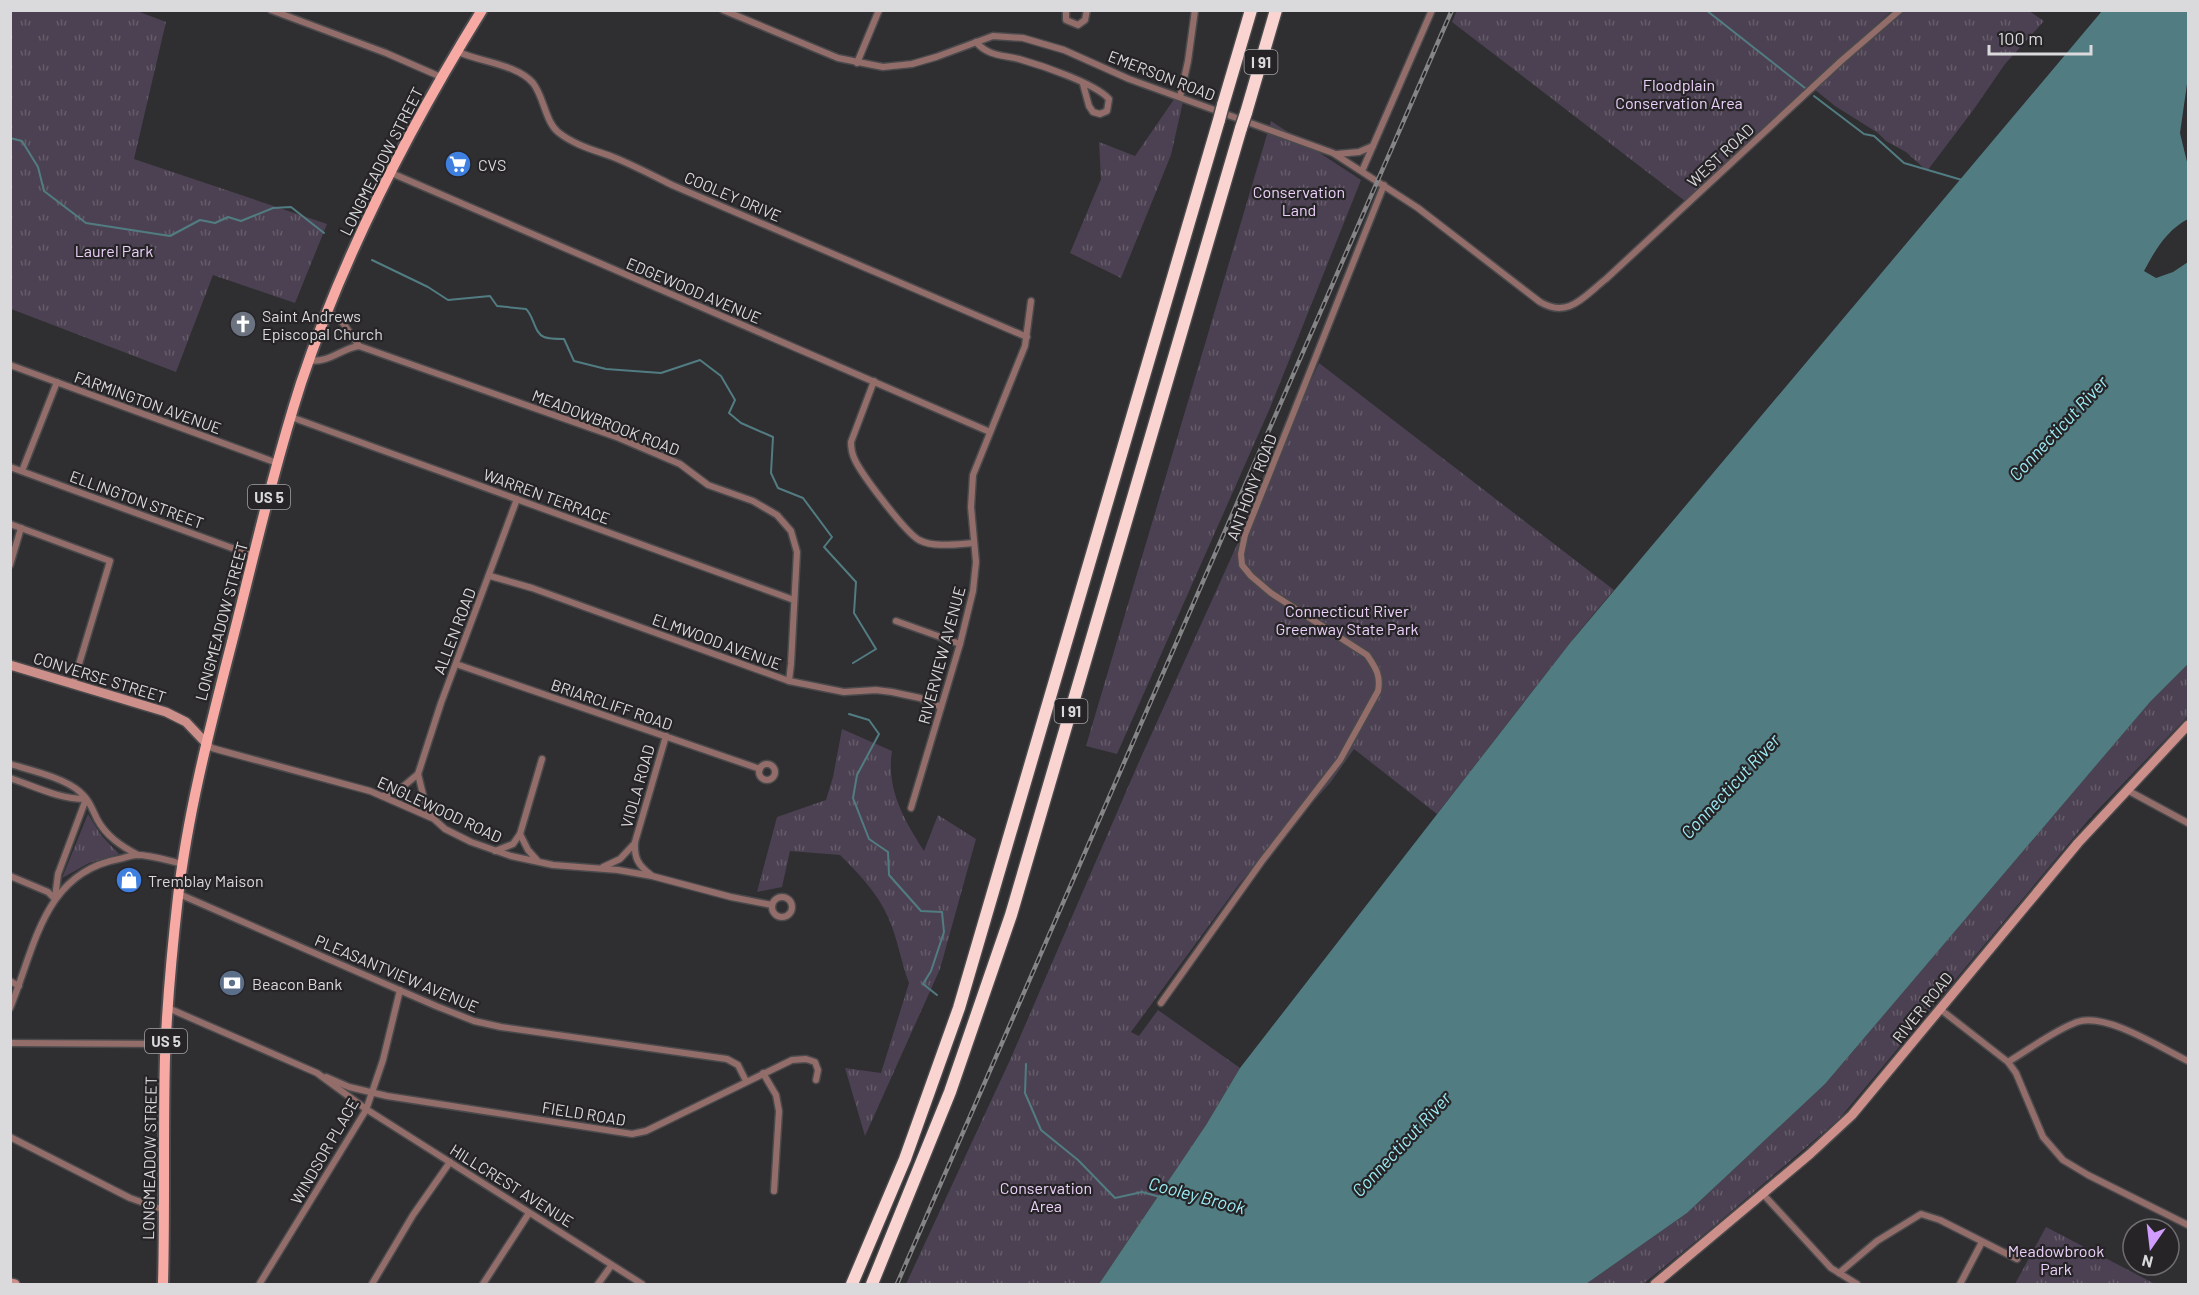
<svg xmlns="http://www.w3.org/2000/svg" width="2199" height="1295" font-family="Barlow,sans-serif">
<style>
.park{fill:url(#park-tufts)}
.water{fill:#517d82}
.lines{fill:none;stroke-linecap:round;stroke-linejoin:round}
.stream{stroke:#517d82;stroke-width:2}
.street-casing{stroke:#4a494c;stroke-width:9}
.secondary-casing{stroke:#4a494c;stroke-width:12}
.primary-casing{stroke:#4a494c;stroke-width:14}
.highway-casing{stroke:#4a494c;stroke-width:15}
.street{stroke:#936d69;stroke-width:6}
.secondary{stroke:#cc8f8a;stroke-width:9}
.primary{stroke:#f7aaa3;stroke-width:10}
.highway{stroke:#fad4d0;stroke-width:12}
.rail-casing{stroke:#858486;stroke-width:4.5}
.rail{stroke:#262427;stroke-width:2;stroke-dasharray:7;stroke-linecap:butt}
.highway-bridge-casing{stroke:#4a494c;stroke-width:15;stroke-linecap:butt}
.highway-bridge{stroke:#fad4d0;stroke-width:12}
.labels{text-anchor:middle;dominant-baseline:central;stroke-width:4.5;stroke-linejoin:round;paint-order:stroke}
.shield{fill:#262427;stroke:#a4a3a5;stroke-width:1.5}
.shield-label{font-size:15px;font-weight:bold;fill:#dad9db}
.street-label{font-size:16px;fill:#dad9db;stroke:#262427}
.park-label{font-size:16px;fill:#ebd0f9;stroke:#262427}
.poi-label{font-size:16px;fill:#dad9db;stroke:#262427;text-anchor:start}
.water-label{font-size:18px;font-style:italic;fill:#9eeef6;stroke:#262427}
</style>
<defs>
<pattern id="park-tufts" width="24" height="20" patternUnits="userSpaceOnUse" patternTransform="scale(1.5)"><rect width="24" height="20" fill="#4c4152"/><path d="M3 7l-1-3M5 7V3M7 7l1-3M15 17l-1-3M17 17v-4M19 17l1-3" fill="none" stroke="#655c6a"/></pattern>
</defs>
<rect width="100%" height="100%" fill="#2f2e31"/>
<g class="park">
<path d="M 1457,10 L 1891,11 L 1685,201 L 1452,22 Z"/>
<path d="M 10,11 L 137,11 L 166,22 L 134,159 L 327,224 L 295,303 L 213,275 L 176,372 L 11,309 Z"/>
<path d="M 1899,11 L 2029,11 L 2044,21 L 2005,64 L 1974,109 L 1927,171 L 1906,152 L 1886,141 L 1878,133 L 1835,106 L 1814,89 Z"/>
<path d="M 1188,79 L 1171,155 L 1121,278 L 1070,253 L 1101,179 L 1099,142 L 1135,156 Z"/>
<path d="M 1271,121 L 1361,180 L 1270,408 L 1117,754 L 1086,746 Z"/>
<path d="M 1319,363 L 1614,590 L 1577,634 L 1437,814 L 1354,749 L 1330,783 L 1240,883 L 1131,1032 L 1139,1036 L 1158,1010 L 1240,1068 L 1206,1125 L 1099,1284 L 906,1284 L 1010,1060 L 1138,764 Z"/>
<path d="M 2188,664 L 2188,716 L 2090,818 L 1839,1119 L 1706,1233 L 1643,1284 L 1586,1284 L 1687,1213 L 1825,1084 L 2150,702 Z"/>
<path d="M 842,729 L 892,751 C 886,789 904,820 924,851 L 938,815 L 976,839 L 940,969 L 865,1136 L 845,1068 L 881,1073 L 909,983 C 901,962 897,936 888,917 C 877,892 858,873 840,855 L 790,851 L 782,887 L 757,892 L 777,817 L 826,800 L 833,777 Z"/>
<path d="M 88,814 L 101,835 L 119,854 L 89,863 L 62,878 Z"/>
<path d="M 2046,1227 L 2155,1284 L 2015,1284 Z"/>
</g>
<path class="water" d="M 2102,11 L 2188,11 L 2188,77 L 2180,133 L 2188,166 L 2188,219 C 2167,230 2155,250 2144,271 L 2156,278 L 2173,272 L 2188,262 L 2188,664 L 2150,702 L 1825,1084 L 1687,1213 L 1586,1284 L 1099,1284 L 1206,1125 L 1240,1068 L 1570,643 Z"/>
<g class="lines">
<g class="stream">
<path d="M 1706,10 L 1805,88"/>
<path d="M 1814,96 L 1864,134 L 1874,136 L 1904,163 L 1962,180"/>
<path d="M 10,138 L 22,141 L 38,167 L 44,191 L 86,223 L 170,236 L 200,220 L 215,223 L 228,217 L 241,221 L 273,208 L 291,207 L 324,233"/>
<path d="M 372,260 L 428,287 L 448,300 L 490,296 L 497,306 L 526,309 C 534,316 534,333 544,337 C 549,339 558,339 564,339 L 574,361 L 606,369 L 661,373 L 700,360 L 721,376 L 735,400 L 729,413 L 741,423 L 773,437 L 771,473 L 778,488 L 803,498 L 832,537 L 824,547 L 856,582 L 854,613 L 876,649 L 853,663"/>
<path d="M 849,714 L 869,720 L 879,734 L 857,775 L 853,798 L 869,839 L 888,852 L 889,875 L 921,911 L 942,912 L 944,932 L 931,971 L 923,984 L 937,995"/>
<path d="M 1026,1064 L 1025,1093 L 1041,1130 L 1078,1160 L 1115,1198 L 1142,1192 L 1160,1197"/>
</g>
<defs>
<g id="street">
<path d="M 271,10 L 386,53 L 441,77"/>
<path d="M 723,10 L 838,58 L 883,67 L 912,64 L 936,57 L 993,36 L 1023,38 L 1064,50 L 1129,79 L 1333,153 L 1418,208 L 1540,302 C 1569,319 1584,296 1606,279 L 1841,61 L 1900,10"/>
<path d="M 1066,10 L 1066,20 L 1078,25 L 1085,20 L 1087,10"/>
<path d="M 976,42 C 988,56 1002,55 1019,59 C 1040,65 1095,83 1109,99 L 1107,111 L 1100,114 L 1093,112 L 1089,106 L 1083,84"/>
<path d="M 456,51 C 479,62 517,64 533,83 C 544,97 545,121 558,132 C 574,145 594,150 613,157 C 633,165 652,175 672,185 L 1027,337"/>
<path d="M 857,63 L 879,10"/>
<path d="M 1180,97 L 1188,61 L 1195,10"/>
<path d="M 1337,154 L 1359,152 L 1373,146"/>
<path d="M 1362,171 L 1432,10"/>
<path d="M 389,172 L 990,432"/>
<path d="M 328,311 L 343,323 L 359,346"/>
<path d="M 309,360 C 328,364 342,348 359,346 L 619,438 L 680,464 L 708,485 L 753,501 L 777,515 L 791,531 L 797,552 L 791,664 L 789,681"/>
<path d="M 10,365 L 277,463"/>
<path d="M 874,381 L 851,442 C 851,448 852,454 855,460 C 862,475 905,532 919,540 C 934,548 958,544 974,543"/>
<path d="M 291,417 L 794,600"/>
<path d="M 10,467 L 254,556"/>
<path d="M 22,471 L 57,382"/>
<path d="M 10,524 L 110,561 L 73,684"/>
<path d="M 10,565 L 21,528"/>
<path d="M 490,576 L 532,588 L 789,681 L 844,692 L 876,690 L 892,692 L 920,698 L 941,707"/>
<path d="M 896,621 L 960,644"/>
<path d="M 456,664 L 760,769"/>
<path d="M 207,743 L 212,748 L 219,750 L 370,791 L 434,819 L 445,829 L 471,842 L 511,856 L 553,865 L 618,870 L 652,876 L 731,897 L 772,905"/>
<path d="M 10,764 C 30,770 65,778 80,792 C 90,801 91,807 97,819 C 106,836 121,846 138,855"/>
<circle cx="767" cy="772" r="8"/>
<path d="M 418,774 L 427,811 L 433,818"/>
<path d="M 10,778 C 36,787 59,799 86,799"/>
<path d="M 2127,790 L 2188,823"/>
<path d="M 382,796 L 399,790 L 418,774 L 441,703 L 517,499"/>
<path d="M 911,808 L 960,644 L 973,591 L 976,562 L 971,507 L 973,475 L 1025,346 L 1031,301"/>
<path d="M 495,851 L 513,844 L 520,834"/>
<path d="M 537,860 L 528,850 L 520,834 L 542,759"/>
<path d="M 603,867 L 620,859 L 635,843"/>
<path d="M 651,875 C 638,865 634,858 635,842 L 666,736"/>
<path d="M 10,876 L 48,892 L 55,899"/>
<path d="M 179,894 L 436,1006 L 474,1021 L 501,1027 L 727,1059 L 738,1065 L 746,1081"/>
<circle cx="782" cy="907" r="10"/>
<path d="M 55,898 L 58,874 L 86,799"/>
<path d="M 10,981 L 19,986"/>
<path d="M 1161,1003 L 1262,861 L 1340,760 L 1378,691 C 1381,676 1376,668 1367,655 L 1271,593 L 1251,576 L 1242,565 L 1241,554 L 1245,535 L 1384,185"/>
<path d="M 10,1008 C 35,948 43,873 119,859 C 125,858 131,855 137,855 C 152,855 169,861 183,864"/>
<path d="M 168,1008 L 317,1073 L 366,1109 L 642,1284"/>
<path d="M 1940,1009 L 2008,1062 L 2016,1073 L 2043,1137 L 2063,1160 L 2088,1175 L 2188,1225"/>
<path d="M 10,1043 L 166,1044"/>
<path d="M 2008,1062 C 2030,1049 2053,1031 2077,1022 C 2106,1012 2161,1048 2188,1061"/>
<path d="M 763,1073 L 776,1095 L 779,1111 L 774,1191"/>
<path d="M 326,1077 L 349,1087 L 387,1096 L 632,1134 L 646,1131 L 792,1060 L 806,1059 L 815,1062 L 818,1070 L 816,1080"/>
<path d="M 10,1137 L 130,1198 L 164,1210"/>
<path d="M 1762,1193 L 1831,1268 L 1857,1284"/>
<path d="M 1839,1273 L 1877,1241 L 1921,1214 L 1940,1220 L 2017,1259"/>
<path d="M 260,1283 L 366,1110 L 383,1060 L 400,990"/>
<path d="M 372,1284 L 413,1215 L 450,1162"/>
<path d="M 483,1284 L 529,1213"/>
<path d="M 598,1284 L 611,1266"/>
<path d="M 1960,1284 L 1982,1242"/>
</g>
<g id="secondary">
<path d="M 10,665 L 166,712 L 186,722 L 206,743"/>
<path d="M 10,1283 L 15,1284"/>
<path d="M 1655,1284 L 1810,1154 L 1852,1115 L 2078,843 L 2188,725"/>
</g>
<path id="primary" d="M 163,1284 C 165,1209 163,1133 165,1057 C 167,1004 172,950 178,897 C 189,803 214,713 237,622 C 257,542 276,461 301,383 C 345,251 409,128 482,10"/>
<g id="highway">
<path d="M 1223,105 L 1251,10"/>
<path d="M 1246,113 L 1276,10"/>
<path d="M 852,1284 L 905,1159 L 959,1008 L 1219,120"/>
<path d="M 872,1284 L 950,1092 L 1011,915 L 1241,128"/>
</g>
</defs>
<use href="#street" class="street-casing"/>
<use href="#secondary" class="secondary-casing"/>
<use href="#primary" class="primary-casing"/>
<use href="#highway" class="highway-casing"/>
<use href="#street" class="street"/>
<use href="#secondary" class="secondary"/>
<use href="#primary" class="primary"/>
<use href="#highway" class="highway"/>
<defs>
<path id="rail" d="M 897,1284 L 1452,10"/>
</defs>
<use href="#rail" class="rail-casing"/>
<use href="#rail" class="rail"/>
<defs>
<g id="highway-bridge">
<path d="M 1219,120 L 1223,105"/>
<path d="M 1241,128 L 1246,113"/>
</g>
</defs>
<use href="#highway-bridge" class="highway-bridge-casing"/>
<use href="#highway-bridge" class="highway-bridge"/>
</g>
<defs>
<symbol id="supermarket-disc" viewBox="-11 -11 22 22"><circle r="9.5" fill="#3f7fe0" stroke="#262427"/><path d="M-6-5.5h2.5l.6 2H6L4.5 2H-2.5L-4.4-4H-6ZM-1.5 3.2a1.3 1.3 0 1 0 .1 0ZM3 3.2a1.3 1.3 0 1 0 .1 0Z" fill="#fff"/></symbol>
<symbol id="church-disc" viewBox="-11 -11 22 22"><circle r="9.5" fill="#6b7280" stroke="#262427"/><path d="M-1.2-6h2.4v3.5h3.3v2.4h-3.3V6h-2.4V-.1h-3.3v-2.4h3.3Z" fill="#fff"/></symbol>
<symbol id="shop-disc" viewBox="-11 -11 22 22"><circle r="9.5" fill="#3f7fe0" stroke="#262427"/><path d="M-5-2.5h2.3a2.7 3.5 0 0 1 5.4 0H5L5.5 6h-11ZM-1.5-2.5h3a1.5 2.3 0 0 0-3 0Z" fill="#fff"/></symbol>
<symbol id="bank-disc" viewBox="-11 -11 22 22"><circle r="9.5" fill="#5c6f8a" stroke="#262427"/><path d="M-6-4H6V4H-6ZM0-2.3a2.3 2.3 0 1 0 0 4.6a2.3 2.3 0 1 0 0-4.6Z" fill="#fff"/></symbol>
</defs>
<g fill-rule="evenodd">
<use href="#supermarket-disc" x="443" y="149" width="30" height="30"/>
<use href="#church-disc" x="228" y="309" width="30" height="30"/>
<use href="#shop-disc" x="114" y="865" width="30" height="30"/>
<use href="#bank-disc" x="217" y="968" width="30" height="30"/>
</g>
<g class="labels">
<g class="shield">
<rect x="1244.5" y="50" width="33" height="24" rx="4.5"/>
<rect x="248" y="485" width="42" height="24" rx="4.5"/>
<rect x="1054.5" y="699" width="33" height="24" rx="4.5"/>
<rect x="145" y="1029" width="42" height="24" rx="4.5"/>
</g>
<g class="shield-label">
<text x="1261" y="62">I 91</text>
<text x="269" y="497">US 5</text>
<text x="1071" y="711">I 91</text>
<text x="166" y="1041">US 5</text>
</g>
<g class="street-label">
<text transform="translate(1162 75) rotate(21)">EMERSON ROAD</text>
<text transform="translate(1720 155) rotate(-43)">WEST ROAD</text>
<text transform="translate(381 161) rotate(-63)">LONGMEADOW STREET</text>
<text transform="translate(733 196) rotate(23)">COOLEY DRIVE</text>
<text transform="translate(694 290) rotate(23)">EDGEWOOD AVENUE</text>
<text transform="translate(148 402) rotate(20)">FARMINGTON AVENUE</text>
<text transform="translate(606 422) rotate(21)">MEADOWBROOK ROAD</text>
<text transform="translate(1251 487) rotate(-69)">ANTHONY ROAD</text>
<text transform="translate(547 496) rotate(20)">WARREN TERRACE</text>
<text transform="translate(137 499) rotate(20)">ELLINGTON STREET</text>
<text transform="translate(221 621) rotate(-75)">LONGMEADOW STREET</text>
<text transform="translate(454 631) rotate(-69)">ALLEN ROAD</text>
<text transform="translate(717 641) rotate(20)">ELMWOOD AVENUE</text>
<text transform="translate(941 655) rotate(-75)">RIVERVIEW AVENUE</text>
<text transform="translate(100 677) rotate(17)">CONVERSE STREET</text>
<text transform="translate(612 704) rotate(19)">BRIARCLIFF ROAD</text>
<text transform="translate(637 786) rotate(-74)">VIOLA ROAD</text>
<text transform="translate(440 809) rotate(25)">ENGLEWOOD ROAD</text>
<text transform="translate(397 973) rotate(23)">PLEASANTVIEW AVENUE</text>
<text transform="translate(1922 1007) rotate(-51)">RIVER ROAD</text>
<text transform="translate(584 1113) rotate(9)">FIELD ROAD</text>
<text transform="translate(324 1151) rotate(-60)">WINDSOR PLACE</text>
<text transform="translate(149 1158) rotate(-89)">LONGMEADOW STREET</text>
<text transform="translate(512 1185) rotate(32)">HILLCREST AVENUE</text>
</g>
<g class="park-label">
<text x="1679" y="84">Floodplain<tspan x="1679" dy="18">Conservation Area</tspan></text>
<text x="1299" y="191">Conservation<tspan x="1299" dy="18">Land</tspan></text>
<text x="114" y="250">Laurel Park</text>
<text x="1347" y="610">Connecticut River<tspan x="1347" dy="18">Greenway State Park</tspan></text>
<text x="1046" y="1187">Conservation<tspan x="1046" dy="18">Area</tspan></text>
<text x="2056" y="1250">Meadowbrook<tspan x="2056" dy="18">Park</tspan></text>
</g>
<g class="poi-label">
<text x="478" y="164">CVS</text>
<text x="262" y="315">Saint Andrews<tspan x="262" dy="18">Episcopal Church</tspan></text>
<text x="148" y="880">Tremblay Maison</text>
<text x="252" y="983">Beacon Bank</text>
</g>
<g class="water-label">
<text transform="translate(2058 428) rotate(-47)">Connecticut River</text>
<text transform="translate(1730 786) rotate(-47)">Connecticut River</text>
<text transform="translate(1401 1144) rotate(-47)">Connecticut River</text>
<text transform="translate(1197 1195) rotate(15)">Cooley Brook</text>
</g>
</g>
<rect width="2199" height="1295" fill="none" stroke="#dad9db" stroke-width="24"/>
<g transform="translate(2151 1247) rotate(194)"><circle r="28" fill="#262427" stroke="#6e6c6f" stroke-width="1.5"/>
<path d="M0-4.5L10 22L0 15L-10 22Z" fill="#d09dfe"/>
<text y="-9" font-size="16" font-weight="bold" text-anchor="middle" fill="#dad9db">N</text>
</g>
<path d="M1989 45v9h102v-9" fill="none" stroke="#dad9db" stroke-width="3"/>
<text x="1998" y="45" font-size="18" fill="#dad9db" stroke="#262427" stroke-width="4.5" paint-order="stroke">100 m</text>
</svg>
